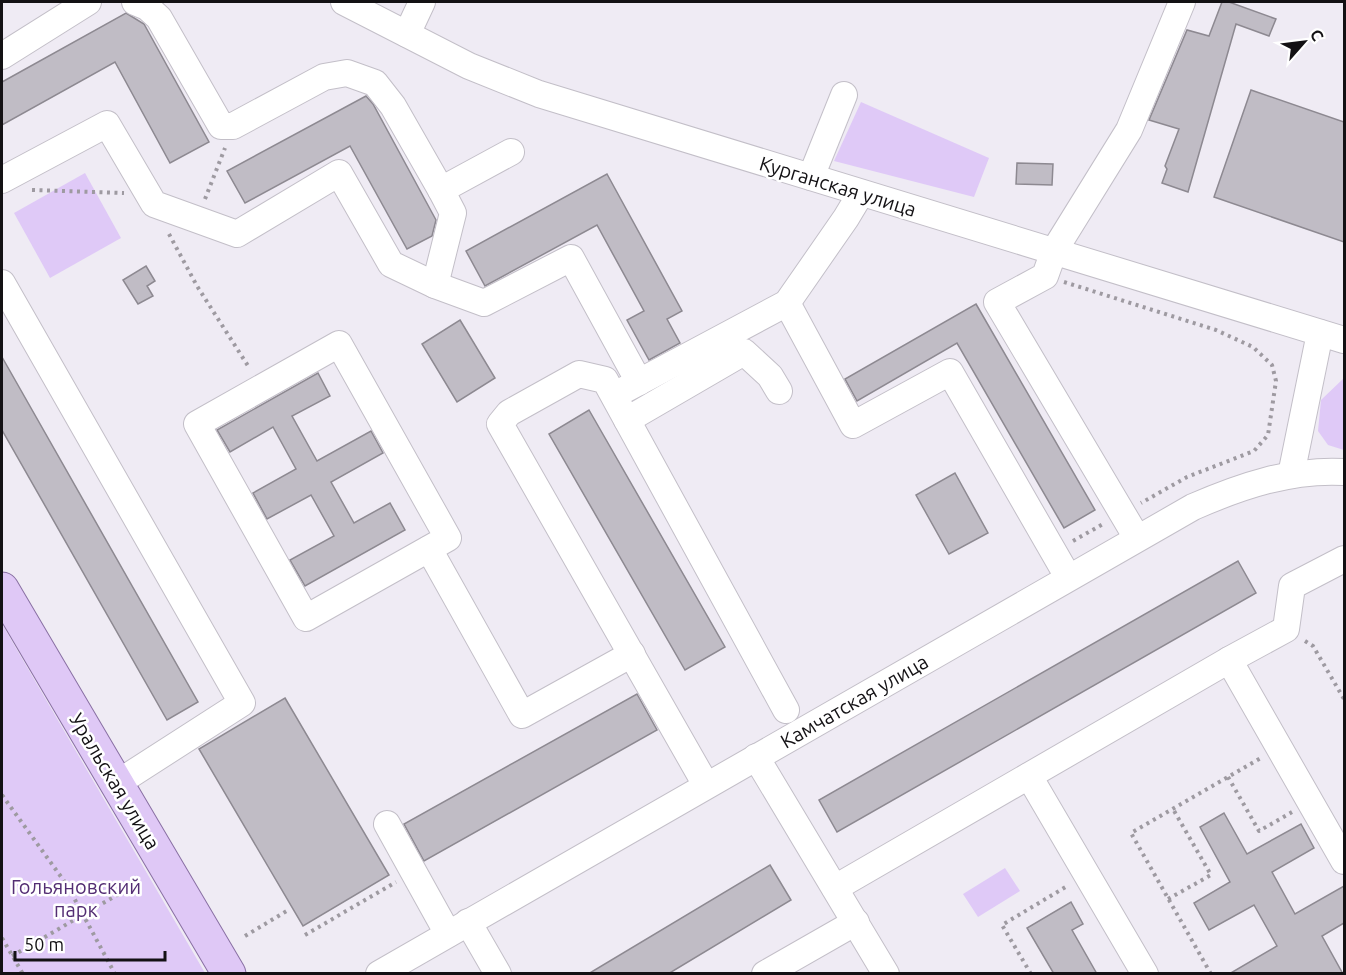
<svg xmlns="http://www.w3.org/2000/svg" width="1346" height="975" font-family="Ubuntu,sans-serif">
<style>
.green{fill:#dfc9f7}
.building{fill:#c0bcc5;stroke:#8d8991;stroke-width:1.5}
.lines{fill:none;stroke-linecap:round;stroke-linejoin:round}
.minor-casing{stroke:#c3bfc8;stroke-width:28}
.major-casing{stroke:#8970a3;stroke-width:35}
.path{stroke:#9e9aa1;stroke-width:4;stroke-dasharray:3 4.5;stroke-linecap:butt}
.minor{stroke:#fff;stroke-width:26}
.major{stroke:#dfc8f6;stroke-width:33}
.labels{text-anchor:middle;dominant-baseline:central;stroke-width:5;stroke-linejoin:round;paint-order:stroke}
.street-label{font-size:20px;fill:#131114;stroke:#fff}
.park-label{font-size:20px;fill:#532d73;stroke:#fff}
</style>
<rect width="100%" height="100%" fill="#efebf4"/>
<g class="green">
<path d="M 861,102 L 989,158 L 974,197 L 834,161 Z"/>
<path d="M 85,173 L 121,238 L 50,278 L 14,213 Z"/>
<path d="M 1344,378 L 1344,450 L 1328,445 L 1318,431 L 1321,400 Z"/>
<path d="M 2,624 L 205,973 L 2,973 Z"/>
<path d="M 1005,868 L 1020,891 L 978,917 L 963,894 Z"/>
</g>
<g class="building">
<path d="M 1222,2 L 1229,2 L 1276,19 L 1269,36 L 1236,24 L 1188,192 L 1162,183 L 1167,169 L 1165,166 L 1179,129 L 1149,120 L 1187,30 L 1209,36 Z"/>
<path d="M 126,13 L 144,24 L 209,142 L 170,163 L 115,62 L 2,125 L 2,82 Z"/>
<path d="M 1251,90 L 1344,122 L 1344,242 L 1214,197 Z"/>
<path d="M 366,96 L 373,104 L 436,220 L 432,236 L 407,249 L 350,146 L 245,203 L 227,171 Z"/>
<path d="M 1017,163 L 1053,164 L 1052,185 L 1016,184 Z"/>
<path d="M 607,174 L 682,311 L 667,319 L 680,343 L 649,360 L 627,320 L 644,311 L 597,225 L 485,286 L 466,251 Z"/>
<path d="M 146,266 L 155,281 L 147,286 L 153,296 L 138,304 L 123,280 Z"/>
<path d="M 976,304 L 1095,510 L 1064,528 L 957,343 L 857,401 L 845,379 Z"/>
<path d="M 460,320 L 495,378 L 457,402 L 422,344 Z"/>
<path d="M 2,357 L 198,702 L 167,720 L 2,430 Z"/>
<path d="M 318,373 L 330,396 L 292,416 L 317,461 L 371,431 L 383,453 L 331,482 L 354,523 L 390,503 L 405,530 L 305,586 L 290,560 L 334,536 L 311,495 L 267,519 L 253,493 L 296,469 L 273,427 L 230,452 L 217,430 Z"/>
<path d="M 589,410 L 725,647 L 685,670 L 549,434 Z"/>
<path d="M 955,473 L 988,533 L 949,554 L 916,495 Z"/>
<path d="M 1238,561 L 1256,593 L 837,832 L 819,800 Z"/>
<path d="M 637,694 L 657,730 L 424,861 L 404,824 Z"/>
<path d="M 285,698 L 389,875 L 303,926 L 199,749 Z"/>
<path d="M 1224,813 L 1247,854 L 1301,824 L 1314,848 L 1272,872 L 1295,914 L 1344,886 L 1344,923 L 1322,936 L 1343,974 L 1229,974 L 1277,946 L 1254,905 L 1209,930 L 1194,903 L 1230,882 L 1200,827 Z"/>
<path d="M 770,865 L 791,900 L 668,974 L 588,974 Z"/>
<path d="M 1071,902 L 1083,924 L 1072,930 L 1097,974 L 1054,974 L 1027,928 Z"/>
</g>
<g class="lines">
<defs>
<g id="minor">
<path d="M 135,2 L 147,7 L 159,18 L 221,126 L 233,126 L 324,77 L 347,73 L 375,83 L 393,106 L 441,190 L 511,152"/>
<path d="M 344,2 L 469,66 L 539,94 L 1344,340"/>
<path d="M 407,34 L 422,2"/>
<path d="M 2,56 L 88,2"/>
<path d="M 811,177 L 844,95"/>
<path d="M 2,180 L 107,124 L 154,204 L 237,234 L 339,173 L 391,264 L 435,285 L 484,303 L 571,258 L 639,382"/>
<path d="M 2,283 L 242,703 L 116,784"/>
<path d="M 435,285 L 453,213 L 441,190"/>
<path d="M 787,303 L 853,425 L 950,372 L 1068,577"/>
<path d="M 339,344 L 448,538 L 306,618 L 197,424 Z"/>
<path d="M 624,390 L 787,303 L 846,218 L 861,193"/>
<path d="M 627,420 L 744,352 L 770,376 L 779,391"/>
<path d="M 1291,475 L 1320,333"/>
<path d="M 1137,538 L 997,302 L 1045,276 L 1054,251 L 1129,130 L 1182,2"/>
<path d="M 429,549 L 522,715 L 632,654"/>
<path d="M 1229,660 L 1344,861"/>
<path d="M 756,757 L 886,974"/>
<path d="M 1029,776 L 1145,974"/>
<path d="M 706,785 L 500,424 L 509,413 L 579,374 L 605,380 L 786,710"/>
<path d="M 387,824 L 448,934"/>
<path d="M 835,888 L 1229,660 L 1286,629 L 1292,586 L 1344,559"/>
<path d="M 468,922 L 498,974"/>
<path d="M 379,974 L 1193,507 C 1241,486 1291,469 1344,472"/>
<path d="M 765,974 L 856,922"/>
</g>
<path id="major" d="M 2,589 L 229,974"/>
</defs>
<use href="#minor" class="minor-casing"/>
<use href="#major" class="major-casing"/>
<g class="path">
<path d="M 32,190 L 124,193"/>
<path d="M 205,199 L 225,148"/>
<path d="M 169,234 L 197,286 L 250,369"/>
<path d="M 1064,282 L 1216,330 L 1253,347 L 1272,365 L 1276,381 L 1268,435 L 1254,451 L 1187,477 L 1141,503"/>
<path d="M 1073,541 L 1103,524"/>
<path d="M 1305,641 L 1313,646 L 1344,699"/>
<path d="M 1228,777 L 1259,831 L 1292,812"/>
<path d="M 2,795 L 67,885 L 115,974"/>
<path d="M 1168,899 L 1211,875 L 1173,809"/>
<path d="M 305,935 L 396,882"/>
<path d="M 245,936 L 290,909"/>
<path d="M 2,938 L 23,974"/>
<path d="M 12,956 L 124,891"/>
<path d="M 1031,974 L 1002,925 L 1069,885"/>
<path d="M 1211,974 L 1131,833 L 1261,758"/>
</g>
<use href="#minor" class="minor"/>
<use href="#major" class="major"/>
</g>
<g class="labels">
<g class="street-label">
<text transform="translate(838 186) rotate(17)">Курганская улица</text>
<text transform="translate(854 701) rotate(-30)">Камчатская улица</text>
<text transform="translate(115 781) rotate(59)">Уральская улица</text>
</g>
<g class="park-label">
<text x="76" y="886">Гольяновcкий<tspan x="76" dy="23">парк</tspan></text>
</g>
</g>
<rect width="1346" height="975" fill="none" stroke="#131114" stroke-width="6"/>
<g transform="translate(1304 42) rotate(62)" stroke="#ffffff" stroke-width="4.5" paint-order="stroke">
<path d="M0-4.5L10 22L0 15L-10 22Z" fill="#131114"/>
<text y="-9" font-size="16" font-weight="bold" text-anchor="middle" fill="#131114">С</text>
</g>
<path d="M15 951v9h150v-9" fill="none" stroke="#131114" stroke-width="3"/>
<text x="24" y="951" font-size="18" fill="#131114" stroke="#ffffff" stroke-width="4.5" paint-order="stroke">50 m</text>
</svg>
